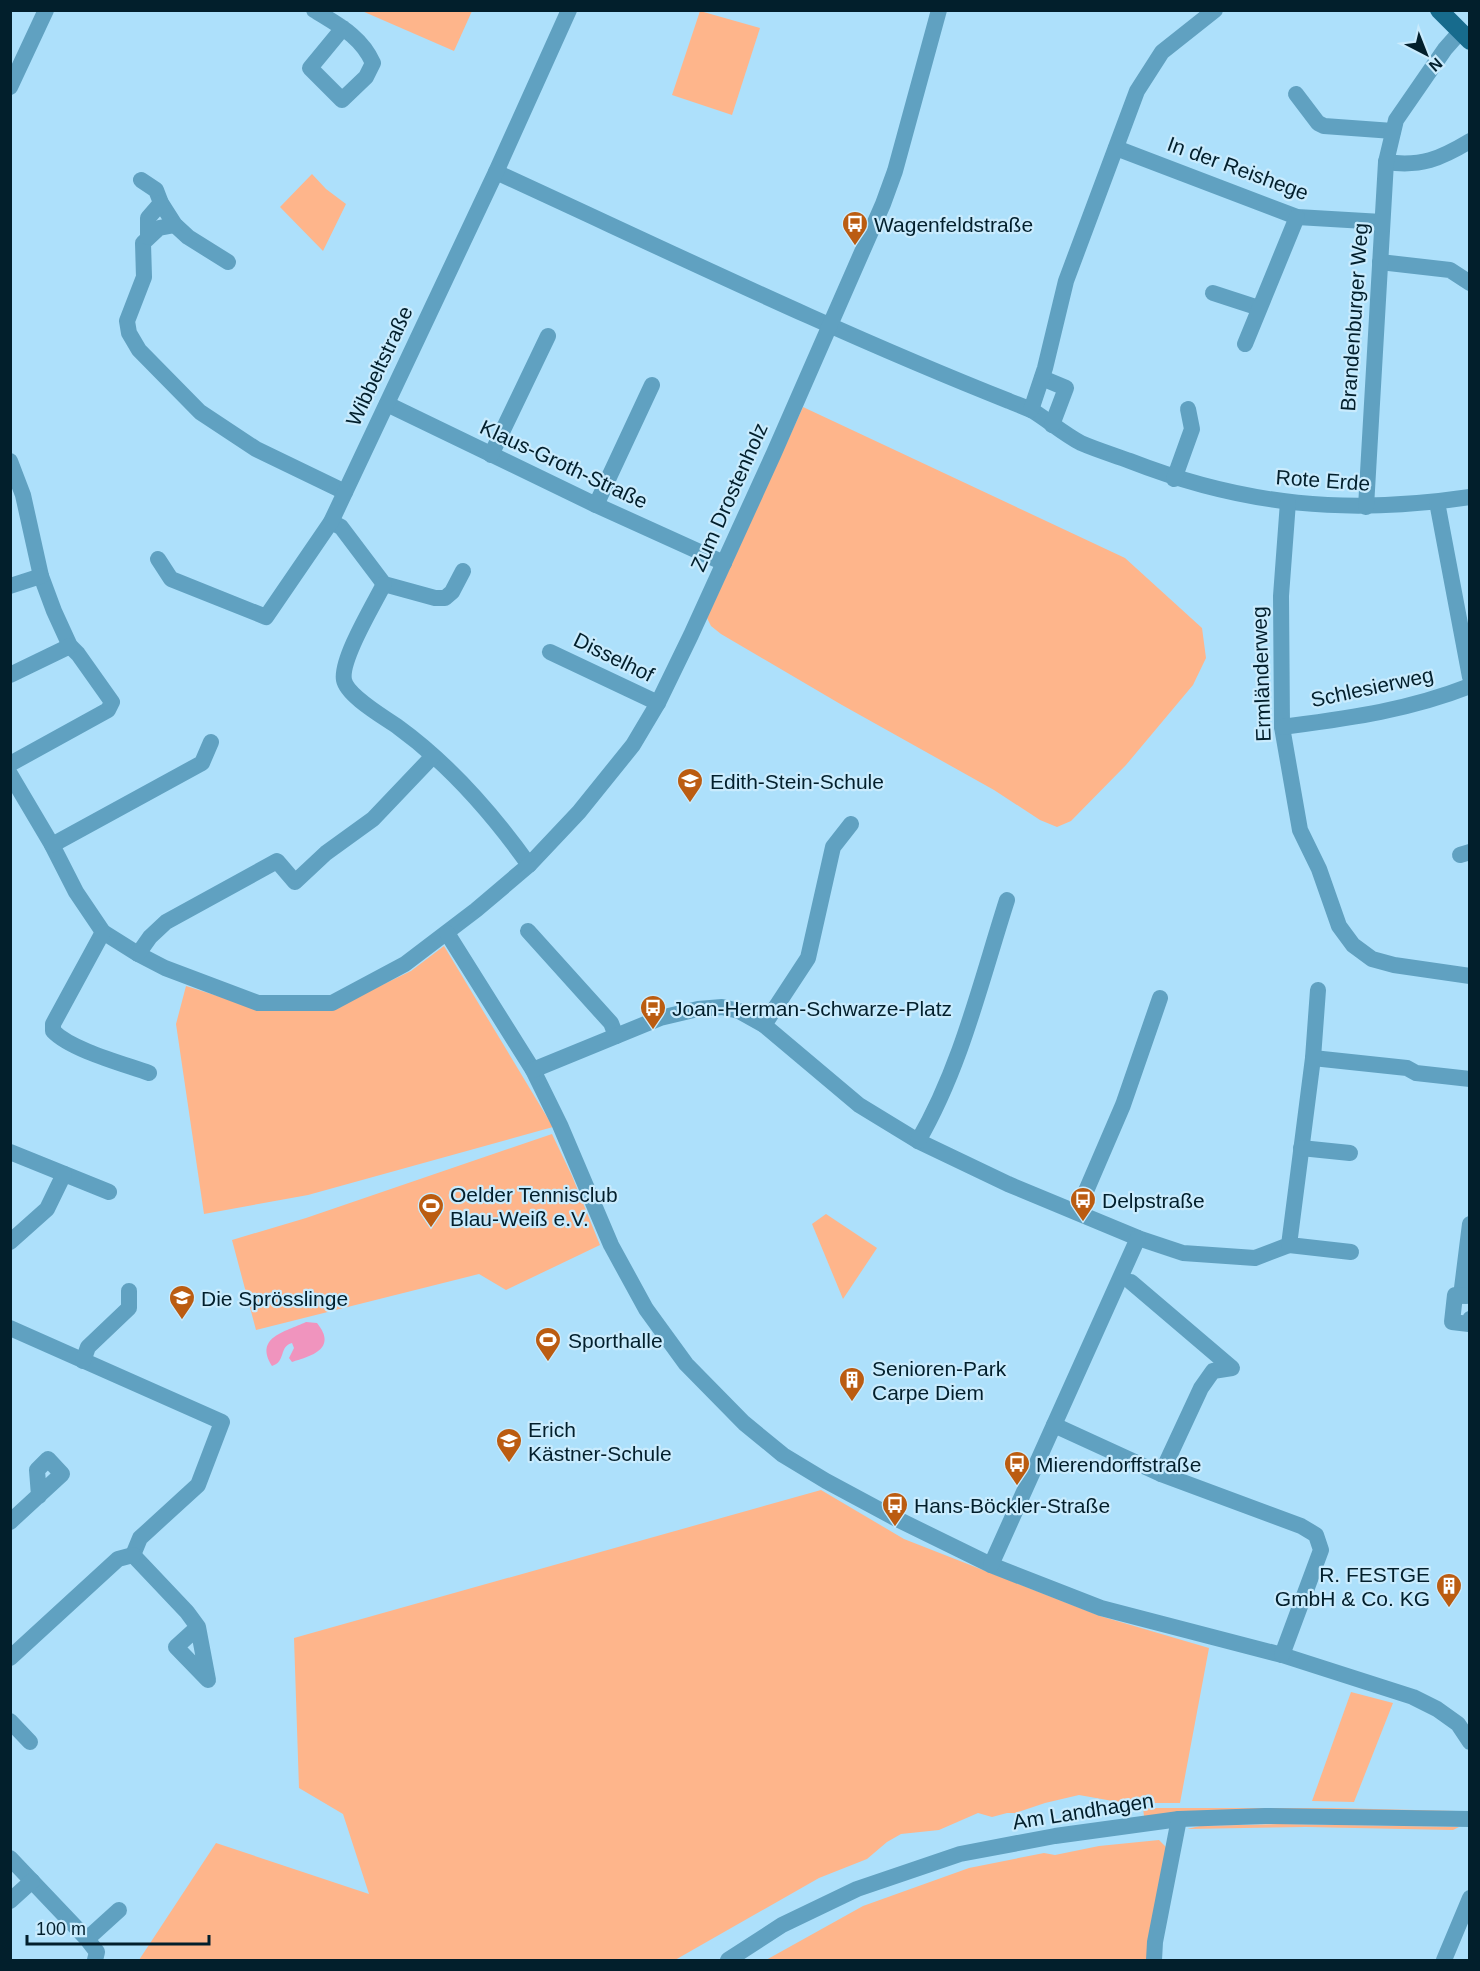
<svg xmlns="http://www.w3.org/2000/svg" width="1480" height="1971" font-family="Helvetica,sans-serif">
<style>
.green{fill:#feb58b}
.water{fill:#f094be}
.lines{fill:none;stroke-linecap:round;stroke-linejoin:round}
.minor{stroke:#60a1c1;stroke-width:16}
.major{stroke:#176b8d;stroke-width:18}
.labels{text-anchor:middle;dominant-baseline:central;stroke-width:4.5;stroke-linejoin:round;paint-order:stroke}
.street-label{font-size:21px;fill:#021f2c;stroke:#c9ebfd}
.poi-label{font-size:21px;fill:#021f2c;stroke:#c9ebfd;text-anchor:start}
</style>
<rect width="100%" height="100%" fill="#ade0fb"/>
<g class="green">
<path d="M 362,11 L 472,10 L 472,11 L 454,51 Z"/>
<path d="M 700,11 L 760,28 L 732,115 L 672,95 Z"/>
<path d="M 312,174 L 326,189 L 346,204 L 323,251 L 280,207 Z"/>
<path d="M 803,407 L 1125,558 L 1202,628 L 1206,658 L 1193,685 L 1126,765 L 1071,821 L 1057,827 L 1040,820 L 994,790 L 842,705 L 721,634 L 711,626 L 707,618 Z"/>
<path d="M 444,946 L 553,1127 L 308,1195 L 204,1214 L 176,1024 L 186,986 L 259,1009 L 334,1008 L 411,971 Z"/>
<path d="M 552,1134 L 572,1176 L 600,1245 L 506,1290 L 479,1274 L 256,1330 L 232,1240 L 306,1218 Z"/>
<path d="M 826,1214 L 877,1248 L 843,1299 L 812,1224 Z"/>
<path d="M 821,1490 L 904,1539 L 1100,1616 L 1209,1648 L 1180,1803 L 1124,1803 L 1079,1795 L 1045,1803 L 1015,1813 L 1007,1813 L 992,1817 L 978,1813 L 939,1830 L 901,1834 L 887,1842 L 867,1859 L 819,1878 L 675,1960 L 139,1960 L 216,1843 L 369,1894 L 343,1814 L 299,1788 L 294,1638 Z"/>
<path d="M 1351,1692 L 1393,1703 L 1354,1802 L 1312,1801 Z"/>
<path d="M 1143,1808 L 1333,1808 L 1456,1811 L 1144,1816 Z"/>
<path d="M 1279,1824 L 1459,1827 L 1453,1830 L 1306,1827 L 1187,1829 L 1200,1826 Z"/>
<path d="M 1159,1840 L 1168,1849 L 1148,1960 L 766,1960 L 863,1906 L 969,1868 L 1044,1853 L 1055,1855 L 1099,1846 Z"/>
</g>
<path class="water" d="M 306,1322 L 317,1323 C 338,1349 311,1356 292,1362 L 289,1358 L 294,1348 L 292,1343 C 279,1346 286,1362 272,1366 C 254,1337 285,1332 306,1322 Z"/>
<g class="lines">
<g class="minor">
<path d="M 314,10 C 338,25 361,36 373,63 L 366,77 L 342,100 L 310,68 L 343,28"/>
<path d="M 10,87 L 46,10"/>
<path d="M 1296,94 L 1318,123 L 1324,126 L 1393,131"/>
<path d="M 1116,148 L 1297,217 L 1382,222"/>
<path d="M 1386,162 C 1421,167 1440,159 1470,141"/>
<path d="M 496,172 C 666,250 835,332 1009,401 C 1016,404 1025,407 1033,411 C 1049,421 1064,434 1081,443 C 1097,450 1114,455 1130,461 C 1245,506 1348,515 1470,497"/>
<path d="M 141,180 L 156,190 L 161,203 L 175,225 L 188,237 L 228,262"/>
<path d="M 175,225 L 159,228 L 143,243 L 144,277 L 127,321 L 129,333 L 139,350 L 200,412 L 256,449 L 345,492"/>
<path d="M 148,237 L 148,218 L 161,203"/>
<path d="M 1380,262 L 1450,270 L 1470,283"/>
<path d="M 1213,293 L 1259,308"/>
<path d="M 1245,344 L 1297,217"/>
<path d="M 1042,378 L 1066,388 L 1052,425"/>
<path d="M 387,404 L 596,505 L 724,563"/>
<path d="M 1031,410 L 1045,368 L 1066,281 L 1137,91 L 1162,52 L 1215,10"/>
<path d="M 491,455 L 548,336"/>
<path d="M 10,461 L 23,495 L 41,576 L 54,611 L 70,646 L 78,654 L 112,702 L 108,710 L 10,764"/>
<path d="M 1174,479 L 1192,429 L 1188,409"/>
<path d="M 1288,502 L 1281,596 L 1282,727 L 1300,830 L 1319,869 L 1339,926 L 1353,945 L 1372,959 L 1394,965 L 1470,976"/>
<path d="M 1437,502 L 1470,677"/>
<path d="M 596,505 L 652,385"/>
<path d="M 1366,507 L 1386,162 L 1396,120 L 1445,49 L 1460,32"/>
<path d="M 331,522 L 341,527 L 384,584 L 435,598 L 445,598 L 452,592 L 463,571"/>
<path d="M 158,559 L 171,579 L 266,617 L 331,522 L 496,172 L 569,10"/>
<path d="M 384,584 C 374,604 340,660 344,680 C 347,696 384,717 398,727 C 449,764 492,813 529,865"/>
<path d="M 10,586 L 41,576"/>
<path d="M 550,652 L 658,703"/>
<path d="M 10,675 L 70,646"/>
<path d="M 1282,727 C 1349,718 1406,711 1470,686"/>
<path d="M 10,774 L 52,845 L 76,892 L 103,932 L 138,954 L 165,968 L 258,1003 L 332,1003 L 405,964 L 476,910 L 529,865 L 579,812 L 633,745 L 658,703 L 691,635 L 774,453 L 883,204 L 895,171 L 939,10"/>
<path d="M 52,845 L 202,763 L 211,742"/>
<path d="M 1460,855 L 1470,852"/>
<path d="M 528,931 L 611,1023 L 616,1036"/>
<path d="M 103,932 L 53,1024 L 53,1031 C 71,1050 124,1064 149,1073"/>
<path d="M 447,933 L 533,1070 L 560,1125 L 611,1245 L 646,1309 L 686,1364 L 744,1423 L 783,1455 L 826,1481 L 893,1517 L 991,1565 L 1101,1608 L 1282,1655 L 1413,1697 L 1437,1709 L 1458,1724 L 1470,1742"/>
<path d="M 138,954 L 150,937 L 166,922 L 277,861 L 295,882 L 326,853 L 373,819 L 433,756"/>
<path d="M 764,1025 L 808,958 L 833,847 L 851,824"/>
<path d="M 1313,1058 L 1407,1068 L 1416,1073 L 1470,1079"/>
<path d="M 533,1070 L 660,1018 L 698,1009 L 722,1007 L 739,1011 L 764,1025 L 859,1105 L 918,1141 L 1008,1184 L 1138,1238 L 1183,1253 L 1255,1258 L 1289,1245 L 1313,1058 L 1318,990"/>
<path d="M 918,1141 C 961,1067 981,981 1007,900"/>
<path d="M 1301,1148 L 1350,1153"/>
<path d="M 10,1152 L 109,1192"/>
<path d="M 1077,1212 L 1123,1105 L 1160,998"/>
<path d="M 10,1242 L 47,1209 L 64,1174"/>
<path d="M 1289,1245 L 1351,1252"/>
<path d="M 1131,1282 L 1232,1368 L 1213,1371 L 1201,1388 L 1161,1474"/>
<path d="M 1461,1296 L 1470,1224"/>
<path d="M 1466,1296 L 1455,1295 L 1452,1322 L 1469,1324 L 1470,1319"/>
<path d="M 10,1328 L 222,1422 L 198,1485 L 140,1538 L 133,1555"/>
<path d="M 83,1361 L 88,1347 L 129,1308 L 129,1291"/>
<path d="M 1054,1425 L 1161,1474 L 1301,1526 L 1316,1535 L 1321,1550 L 1282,1655"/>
<path d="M 10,1522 L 62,1474 L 48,1459 L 37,1470 L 39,1496"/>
<path d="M 133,1555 L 187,1612 L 198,1627 L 208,1680 L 176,1647 L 198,1627"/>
<path d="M 991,1565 L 1138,1238"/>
<path d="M 10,1658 L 118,1559 L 133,1555"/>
<path d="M 10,1721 L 30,1742"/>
<path d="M 10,1858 L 87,1939 L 97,1952 L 95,1960"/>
<path d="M 10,1901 L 32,1881"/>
<path d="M 87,1939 L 119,1910"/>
<path d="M 728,1960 L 782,1925 L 857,1889 L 960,1854 L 1055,1836 L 1179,1819 L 1265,1816 L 1470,1819"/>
<path d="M 1154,1960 L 1155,1942 L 1179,1819"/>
<path d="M 1444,1960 L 1470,1898"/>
</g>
<path class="major" d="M 1439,10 L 1470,41"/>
</g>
<defs>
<symbol id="bus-pin" viewBox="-11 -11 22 30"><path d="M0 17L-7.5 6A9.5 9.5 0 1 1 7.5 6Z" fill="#bb5c11" stroke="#c9ebfd"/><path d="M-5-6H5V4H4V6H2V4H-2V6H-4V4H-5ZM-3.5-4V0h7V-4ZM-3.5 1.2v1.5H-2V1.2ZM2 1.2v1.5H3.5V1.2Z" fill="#fff"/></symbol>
<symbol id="school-pin" viewBox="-11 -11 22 30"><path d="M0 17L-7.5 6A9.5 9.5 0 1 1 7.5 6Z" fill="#bb5c11" stroke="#c9ebfd"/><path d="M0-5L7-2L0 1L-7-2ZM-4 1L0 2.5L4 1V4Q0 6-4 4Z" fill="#fff"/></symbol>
<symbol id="stadium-pin" viewBox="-11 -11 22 30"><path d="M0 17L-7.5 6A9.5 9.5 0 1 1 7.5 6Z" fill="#bb5c11" stroke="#c9ebfd"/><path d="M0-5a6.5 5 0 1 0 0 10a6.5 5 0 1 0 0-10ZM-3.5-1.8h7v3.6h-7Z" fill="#fff"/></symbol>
<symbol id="building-pin" viewBox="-11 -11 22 30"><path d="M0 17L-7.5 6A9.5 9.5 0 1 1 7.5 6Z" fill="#bb5c11" stroke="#c9ebfd"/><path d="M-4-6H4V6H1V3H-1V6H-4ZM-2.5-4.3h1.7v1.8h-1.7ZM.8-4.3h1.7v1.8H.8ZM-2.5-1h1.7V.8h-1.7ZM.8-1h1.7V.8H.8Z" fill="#fff"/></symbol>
</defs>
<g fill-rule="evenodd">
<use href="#bus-pin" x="840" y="209" width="30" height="40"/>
<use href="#school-pin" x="675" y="766" width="30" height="40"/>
<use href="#bus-pin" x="638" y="993" width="30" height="40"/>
<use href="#bus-pin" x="1068" y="1185" width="30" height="40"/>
<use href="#stadium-pin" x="416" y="1191" width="30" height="40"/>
<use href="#school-pin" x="167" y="1283" width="30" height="40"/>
<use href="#stadium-pin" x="533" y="1325" width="30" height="40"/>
<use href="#building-pin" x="837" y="1365" width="30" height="40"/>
<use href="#school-pin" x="494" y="1426" width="30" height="40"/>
<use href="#bus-pin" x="1002" y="1449" width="30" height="40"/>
<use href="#bus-pin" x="880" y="1490" width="30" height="40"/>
<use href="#building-pin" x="1434" y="1571" width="30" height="40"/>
</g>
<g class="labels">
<g class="street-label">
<text transform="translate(1238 168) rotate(20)">In der Reishege</text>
<text transform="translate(1354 317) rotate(-86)">Brandenburger Weg</text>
<text transform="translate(379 366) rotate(-65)">Wibbeltstraße</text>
<text transform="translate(564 464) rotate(25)">Klaus-Groth-Straße</text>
<text transform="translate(1323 480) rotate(4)">Rote Erde</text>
<text transform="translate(729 497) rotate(-66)">Zum Drostenholz</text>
<text transform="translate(614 657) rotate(26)">Disselhof</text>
<text transform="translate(1261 674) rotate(-92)">Ermländerweg</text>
<text transform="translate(1372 687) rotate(-12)">Schlesierweg</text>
<text transform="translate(1083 1811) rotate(-9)">Am Landhagen</text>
</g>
<g class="poi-label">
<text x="874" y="224">Wagenfeldstraße</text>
<text x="710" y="781">Edith-Stein-Schule</text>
<text x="672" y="1008">Joan-Herman-Schwarze-Platz</text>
<text x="450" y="1194">Oelder Tennisclub<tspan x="450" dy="24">Blau-Weiß e.V.</tspan></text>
<text x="1102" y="1200">Delpstraße</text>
<text x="201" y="1298">Die Sprösslinge</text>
<text x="568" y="1340">Sporthalle</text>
<text x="872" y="1368">Senioren-Park<tspan x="872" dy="24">Carpe Diem</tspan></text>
<text x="528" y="1429">Erich<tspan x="528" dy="24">Kästner-Schule</tspan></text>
<text x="1036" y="1464">Mierendorffstraße</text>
<text x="914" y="1505">Hans-Böckler-Straße</text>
<text x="1430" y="1574" text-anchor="end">R. FESTGE<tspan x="1430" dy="24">GmbH &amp; Co. KG</tspan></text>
</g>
</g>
<rect width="1480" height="1971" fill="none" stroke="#021f2c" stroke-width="24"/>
<g transform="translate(1426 54) rotate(138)" stroke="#c9ebfd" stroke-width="4.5" paint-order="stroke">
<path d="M0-4.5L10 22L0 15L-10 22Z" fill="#021f2c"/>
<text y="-9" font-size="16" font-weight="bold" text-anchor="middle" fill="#021f2c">N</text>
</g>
<path d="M27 1935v9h182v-9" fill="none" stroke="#021f2c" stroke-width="3"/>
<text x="36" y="1935" font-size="18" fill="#021f2c" stroke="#c9ebfd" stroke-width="4.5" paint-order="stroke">100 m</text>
</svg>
